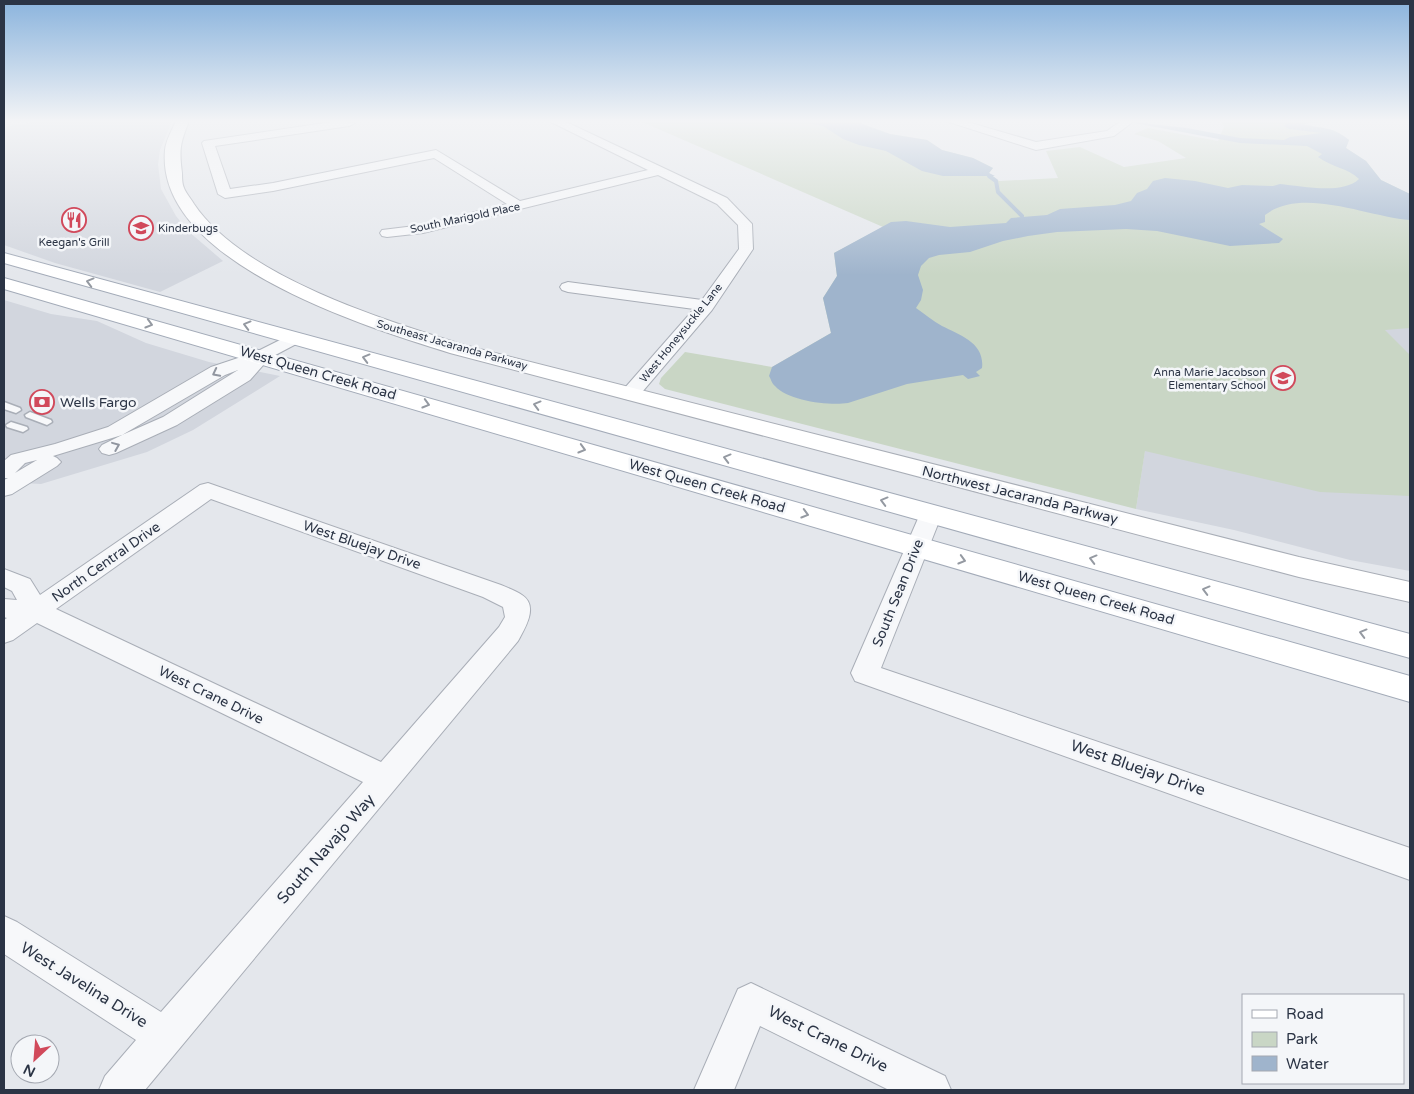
<svg xmlns="http://www.w3.org/2000/svg" width="1414" height="1094" font-family="'Varela Round',sans-serif">
<style>
.built{fill:#d2d6de}
.green{fill:#c9d6c5}
.water{fill:#9fb4cc}
.lines{fill:none;stroke-linecap:round;stroke-linejoin:round}
.stream{stroke:#9fb4cc;stroke-width:4}
.lane-casing{stroke:#a9aeb7;stroke-width:3}
.street-casing{stroke:#a9aeb7;stroke-width:2}
.secondary-casing{stroke:#a9aeb7;stroke-width:2}
.primary-casing{stroke:#a3abb8;stroke-width:2}
.lane{fill:#f7f8fa;fill-rule:evenodd}
.street{fill:#f7f8fa;fill-rule:evenodd}
.secondary{fill:#fff;fill-rule:evenodd}
.primary{fill:#fff;fill-rule:evenodd}
.oneway{stroke:#959aa2}
.oneway2{stroke:#9196a0}
.labels{text-anchor:middle;dominant-baseline:central;stroke-width:5;stroke-linejoin:round;paint-order:stroke}
.far-street-label{font-size:11px;fill:#2b3445;stroke:#f4f6f9}
.far-poi-label{font-size:11px;fill:#2b3445;stroke:#f4f6f9;text-anchor:start}
.street-label{font-size:14px;fill:#2b3445;stroke:#f4f6f9}
.poi-label{font-size:14px;fill:#2b3445;stroke:#f4f6f9;text-anchor:start}
.near-street-label{font-size:16px;fill:#2b3445;stroke:#f4f6f9}
</style>
<rect width="100%" height="100%" fill="#e4e7ec"/>
<g class="built">
<path d="M 42,121 L 172,121 L 160,150 L 158,164 L 161,189 L 176,216 L 188,231 L 223,261 L 160,292 L 55,263 L 4,245 L 4,127 Z"/>
<path d="M 1410,285 L 1410,571 L 1350,560 L 1234,530 L 1136,509 L 1167,305 Z"/>
<path d="M 4,300 L 51,314 L 97,321 L 146,343 L 209,362 L 280,376 L 193,430 L 147,452 L 41,484 L 4,482 Z"/>
</g>
<path class="green" d="M 640,121 L 854,121 L 890,134 L 927,140 L 942,150 L 973,158 L 993,168 L 989,173 L 999,181 L 1058,178 L 1046,151 L 1080,147 L 1124,167 L 1186,158 L 1158,141 L 1134,134 L 1148,128 L 1218,141 L 1224,127 L 1221,121 L 1326,121 L 1302,124 C 1322,129 1332,126 1349,140 L 1346,148 L 1366,161 L 1381,180 L 1410,194 L 1410,328 L 1385,330 L 1410,355 L 1410,496 L 1320,492 L 1145,451 L 1136,509 L 665,389 L 659,384 L 661,378 L 685,352 L 772,367 L 831,333 L 823,298 L 837,276 L 834,253 L 883,227 Z"/>
<g class="water">
<path d="M 798,121 L 854,121 L 890,134 L 927,140 L 942,150 L 973,158 L 993,168 L 989,173 L 995,176 L 943,176 L 922,171 L 886,151 L 859,145 L 843,139 L 823,126 Z"/>
<path d="M 1124,121 L 1187,128 L 1240,138 L 1284,140 L 1290,137 L 1321,133 L 1289,129 L 1284,126 L 1289,121 L 1326,121 L 1302,124 C 1322,129 1332,126 1349,140 L 1346,148 L 1366,161 L 1381,180 L 1410,194 L 1410,220 C 1368,217 1302,186 1265,215 L 1265,222 L 1259,224 L 1283,239 L 1279,243 L 1230,246 L 1157,231 L 1126,229 L 1057,232 L 1028,236 L 1003,241 L 970,252 L 939,255 L 929,258 L 921,266 L 918,275 L 923,290 L 921,300 L 916,308 C 925,314 933,321 942,326 C 960,335 985,343 982,368 L 976,372 L 980,376 L 968,379 L 963,375 L 907,384 L 848,403 C 830,406 788,401 775,386 C 772,384 771,379 769,376 L 772,367 L 831,333 L 823,298 L 837,276 L 834,253 L 891,222 L 906,221 L 950,227 L 1006,223 L 1011,218 L 1047,215 L 1060,209 L 1115,205 L 1131,201 L 1137,193 L 1147,189 L 1153,181 L 1165,178 L 1195,181 L 1228,188 L 1242,185 L 1273,186 L 1280,184 C 1301,186 1343,195 1359,179 C 1348,168 1331,167 1318,157 L 1322,154 L 1307,146 L 1240,143 Z"/>
</g>
<g class="lines">
<path class="stream" d="M 989,176 L 996,181 L 998,192 L 1022,216"/>
<defs>
<g id="lane">
<path d="M 4,402 L 20,408 L 21,410 L 16,413 L 4,409 Z"/>
<path d="M 30,412 L 51,420 L 52,422 L 47,425 L 26,417 L 25,415 Z"/>
<path d="M 11,422 L 27,427 L 28,429 L 23,432 L 7,427 L 6,425 Z"/>
</g>
<g id="street">
<path d="M 338,121 L 355,123 L 349,126 L 215,146 L 230,189 L 273,183 L 436,150 L 520,201 L 648,170 L 549,121 L 564,121 L 727,198 L 752,224 L 753,249 L 712,310 L 637,398 L 630,400 L 623,398 L 620,394 L 623,390 L 694,309 L 568,292 L 562,290 L 560,287 L 562,284 L 568,282 L 702,300 L 739,249 L 738,225 L 717,204 L 658,175 L 423,233 L 387,237 L 382,236 L 380,233 L 382,230 L 423,225 L 507,204 L 434,158 L 273,191 L 225,198 L 218,194 L 202,143 L 204,141 Z"/>
<path d="M 946,121 L 964,121 L 1036,142 L 1107,131 L 1121,121 L 1134,121 L 1114,136 L 1036,150 Z"/>
<path d="M 294,333 L 300,334 L 303,338 L 300,342 L 264,361 L 265,363 L 250,380 L 177,425 L 116,453 L 109,455 L 102,453 L 99,449 L 102,445 L 122,435 L 53,456 L 57,458 L 61,462 L 57,466 L 12,494 L 4,496 L 4,480 L 8,478 L 4,478 L 4,461 L 11,455 L 55,444 L 108,427 L 211,367 L 256,352 ZM 238,370 L 163,417 L 122,435 L 225,375 ZM 37,460 L 15,473 L 25,463 Z"/>
<path d="M 208,483 L 501,585 C 508,588 516,591 522,595 C 539,606 525,628 518,641 L 145,1090 L 99,1090 L 105,1076 L 136,1040 L 4,954 L 4,916 L 17,922 L 161,1012 L 363,782 L 37,623 L 13,640 L 4,643 L 4,620 L 7,618 L 4,617 L 4,599 L 17,600 L 12,591 L 4,587 L 4,569 L 30,579 L 40,595 L 200,485 ZM 211,499 L 483,597 L 503,607 L 505,617 L 499,627 L 381,762 L 56,609 Z"/>
<path d="M 931,507 L 939,509 L 942,514 L 881,668 L 1410,848 L 1410,880 L 855,681 L 851,673 L 920,514 L 923,509 Z"/>
<path d="M 751,983 L 945,1076 L 951,1090 L 889,1090 L 760,1026 L 734,1090 L 694,1090 L 738,989 Z"/>
</g>
<path id="secondary" d="M 176,121 L 189,121 C 180,144 179,149 182,173 C 182,177 182,184 184,188 C 186,193 191,199 194,204 C 242,276 383,320 464,345 L 1299,557 L 1410,582 L 1410,602 L 1299,577 L 450,353 C 366,327 155,262 165,150 C 166,140 172,130 176,121 Z"/>
<g id="primary">
<path d="M 4,253 L 1410,634 L 1410,658 L 4,263 Z"/>
<path d="M 4,278 L 1410,676 L 1410,702 L 4,289 Z"/>
</g>
</defs>
<use href="#lane" class="lane-casing"/>
<use href="#street" class="street-casing"/>
<use href="#secondary" class="secondary-casing"/>
<use href="#primary" class="primary-casing"/>
<use href="#lane" class="lane"/>
<use href="#street" class="street"/>
<use href="#secondary" class="secondary"/>
<use href="#primary" class="primary"/>
</g>
<defs><path id="oneway-chevron" d="M-2-3.5L2.5 0L-2 3.5" fill="none" stroke-width="1.6" stroke-linecap="round" stroke-linejoin="round" transform="scale(1.25)"/></defs>
<g class="oneway">
<use href="#oneway-chevron" transform="translate(90 282) rotate(-165)"/>
<use href="#oneway-chevron" transform="translate(149 324) rotate(16)"/>
<use href="#oneway-chevron" transform="translate(247 325) rotate(-165)"/>
<use href="#oneway-chevron" transform="translate(366 358) rotate(-165)"/>
<use href="#oneway-chevron" transform="translate(426 404) rotate(16)"/>
<use href="#oneway-chevron" transform="translate(537 405) rotate(-165)"/>
<use href="#oneway-chevron" transform="translate(582 449) rotate(16)"/>
<use href="#oneway-chevron" transform="translate(727 458) rotate(-165)"/>
<use href="#oneway-chevron" transform="translate(884 501) rotate(-165)"/>
<use href="#oneway-chevron" transform="translate(805 514) rotate(16)"/>
<use href="#oneway-chevron" transform="translate(1093 559) rotate(-165)"/>
<use href="#oneway-chevron" transform="translate(962 560) rotate(16)"/>
<use href="#oneway-chevron" transform="translate(1206 590) rotate(-165)"/>
<use href="#oneway-chevron" transform="translate(1363 633) rotate(-165)"/>
</g>
<g class="oneway2">
<use href="#oneway-chevron" transform="translate(216 373) rotate(153)"/>
<use href="#oneway-chevron" transform="translate(116 446) rotate(-22)"/>
</g>
<linearGradient id="sky" x2="0" y2="1"><stop stop-color="#8bb4dd"/><stop offset="0.44" stop-color="#f3f4f6"/><stop offset="1" stop-color="#f3f4f6" stop-opacity="0"/></linearGradient>
<rect width="1414" height="275" fill="url(#sky)"/>
<defs>
<symbol id="restaurant-ring" viewBox="-11 -11 22 22"><circle r="9.5" fill="#f4f6f9" stroke="#d1495b" stroke-width="1.5"/><path d="M-5-6h1v4h1v-4h1v4h1v-4h1v5L-1.5 .5V6h-2V.5L-5-1ZM5-6V6H3V1.5H1.5Q1.5-4 5-6Z" fill="#d1495b"/></symbol>
<symbol id="school-ring" viewBox="-11 -11 22 22"><circle r="9.5" fill="#f4f6f9" stroke="#d1495b" stroke-width="1.5"/><path d="M0-5L7-2L0 1L-7-2ZM-4 1L0 2.5L4 1V4Q0 6-4 4Z" fill="#d1495b"/></symbol>
<symbol id="bank-ring" viewBox="-11 -11 22 22"><circle r="9.5" fill="#f4f6f9" stroke="#d1495b" stroke-width="1.5"/><path d="M-6-4H6V4H-6ZM0-2.3a2.3 2.3 0 1 0 0 4.6a2.3 2.3 0 1 0 0-4.6Z" fill="#d1495b"/></symbol>
</defs>
<g fill-rule="evenodd">
<use href="#restaurant-ring" x="60" y="206" width="28" height="28"/>
<use href="#school-ring" x="127" y="214" width="28" height="28"/>
<use href="#school-ring" x="1269" y="364" width="28" height="28"/>
<use href="#bank-ring" x="28" y="388" width="28" height="28"/>
</g>
<g class="labels">
<g class="far-street-label">
<text transform="translate(465 218) rotate(-12)">South Marigold Place</text>
<text transform="translate(681 333) rotate(-51)">West Honeysuckle Lane</text>
<text transform="translate(452 345) rotate(16)">Southeast Jacaranda Parkway</text>
</g>
<g class="far-poi-label">
<text x="158" y="228">Kinderbugs</text>
<text x="74" y="242" text-anchor="middle">Keegan's Grill</text>
<text x="1266" y="372" text-anchor="end">Anna Marie Jacobson<tspan x="1266" dy="13">Elementary School</tspan></text>
</g>
<g class="street-label">
<text transform="translate(318 373) rotate(16)">West Queen Creek Road</text>
<text transform="translate(707 486) rotate(16)">West Queen Creek Road</text>
<text transform="translate(1020 495) rotate(14)">Northwest Jacaranda Parkway</text>
<text transform="translate(362 545) rotate(19)">West Bluejay Drive</text>
<text transform="translate(106 562) rotate(-35)">North Central Drive</text>
<text transform="translate(898 593) rotate(-68)">South Sean Drive</text>
<text transform="translate(1096 598) rotate(16)">West Queen Creek Road</text>
<text transform="translate(211 695) rotate(26)">West Crane Drive</text>
</g>
<g class="poi-label">
<text x="60" y="402">Wells Fargo</text>
</g>
<g class="near-street-label">
<text transform="translate(1138 768) rotate(19)">West Bluejay Drive</text>
<text transform="translate(326 849) rotate(-49)">South Navajo Way</text>
<text transform="translate(84 985) rotate(32)">West Javelina Drive</text>
<text transform="translate(828 1039) rotate(26)">West Crane Drive</text>
</g>
</g>
<rect width="1414" height="1094" fill="none" stroke="#2b3445" stroke-width="10"/>
<rect x="1242" y="994" width="162" height="90" fill="#f4f6f9" stroke="#a4a8b1"/>
<rect x="1252" y="1010" width="25" height="8" fill="#ffffff" stroke="#a4a8b1"/>
<text x="1286" y="1019" font-size="15" fill="#2b3445">Road</text>
<rect x="1252" y="1032" width="25" height="15" fill="#c9d6c5" stroke="#a4a8b1"/>
<text x="1286" y="1044" font-size="15" fill="#2b3445">Park</text>
<rect x="1252" y="1056" width="25" height="15" fill="#9fb4cc" stroke="#a4a8b1"/>
<text x="1286" y="1069" font-size="15" fill="#2b3445">Water</text>
<g transform="translate(35 1059) rotate(206)"><circle r="24" fill="#f4f6f9" stroke="#a4a8b1"/>
<path d="M0-4L9 19L0 12L-9 19Z" fill="#d1495b"/>
<text y="-8" font-size="14" font-weight="bold" text-anchor="middle" fill="#2b3445">N</text>
</g>
</svg>
